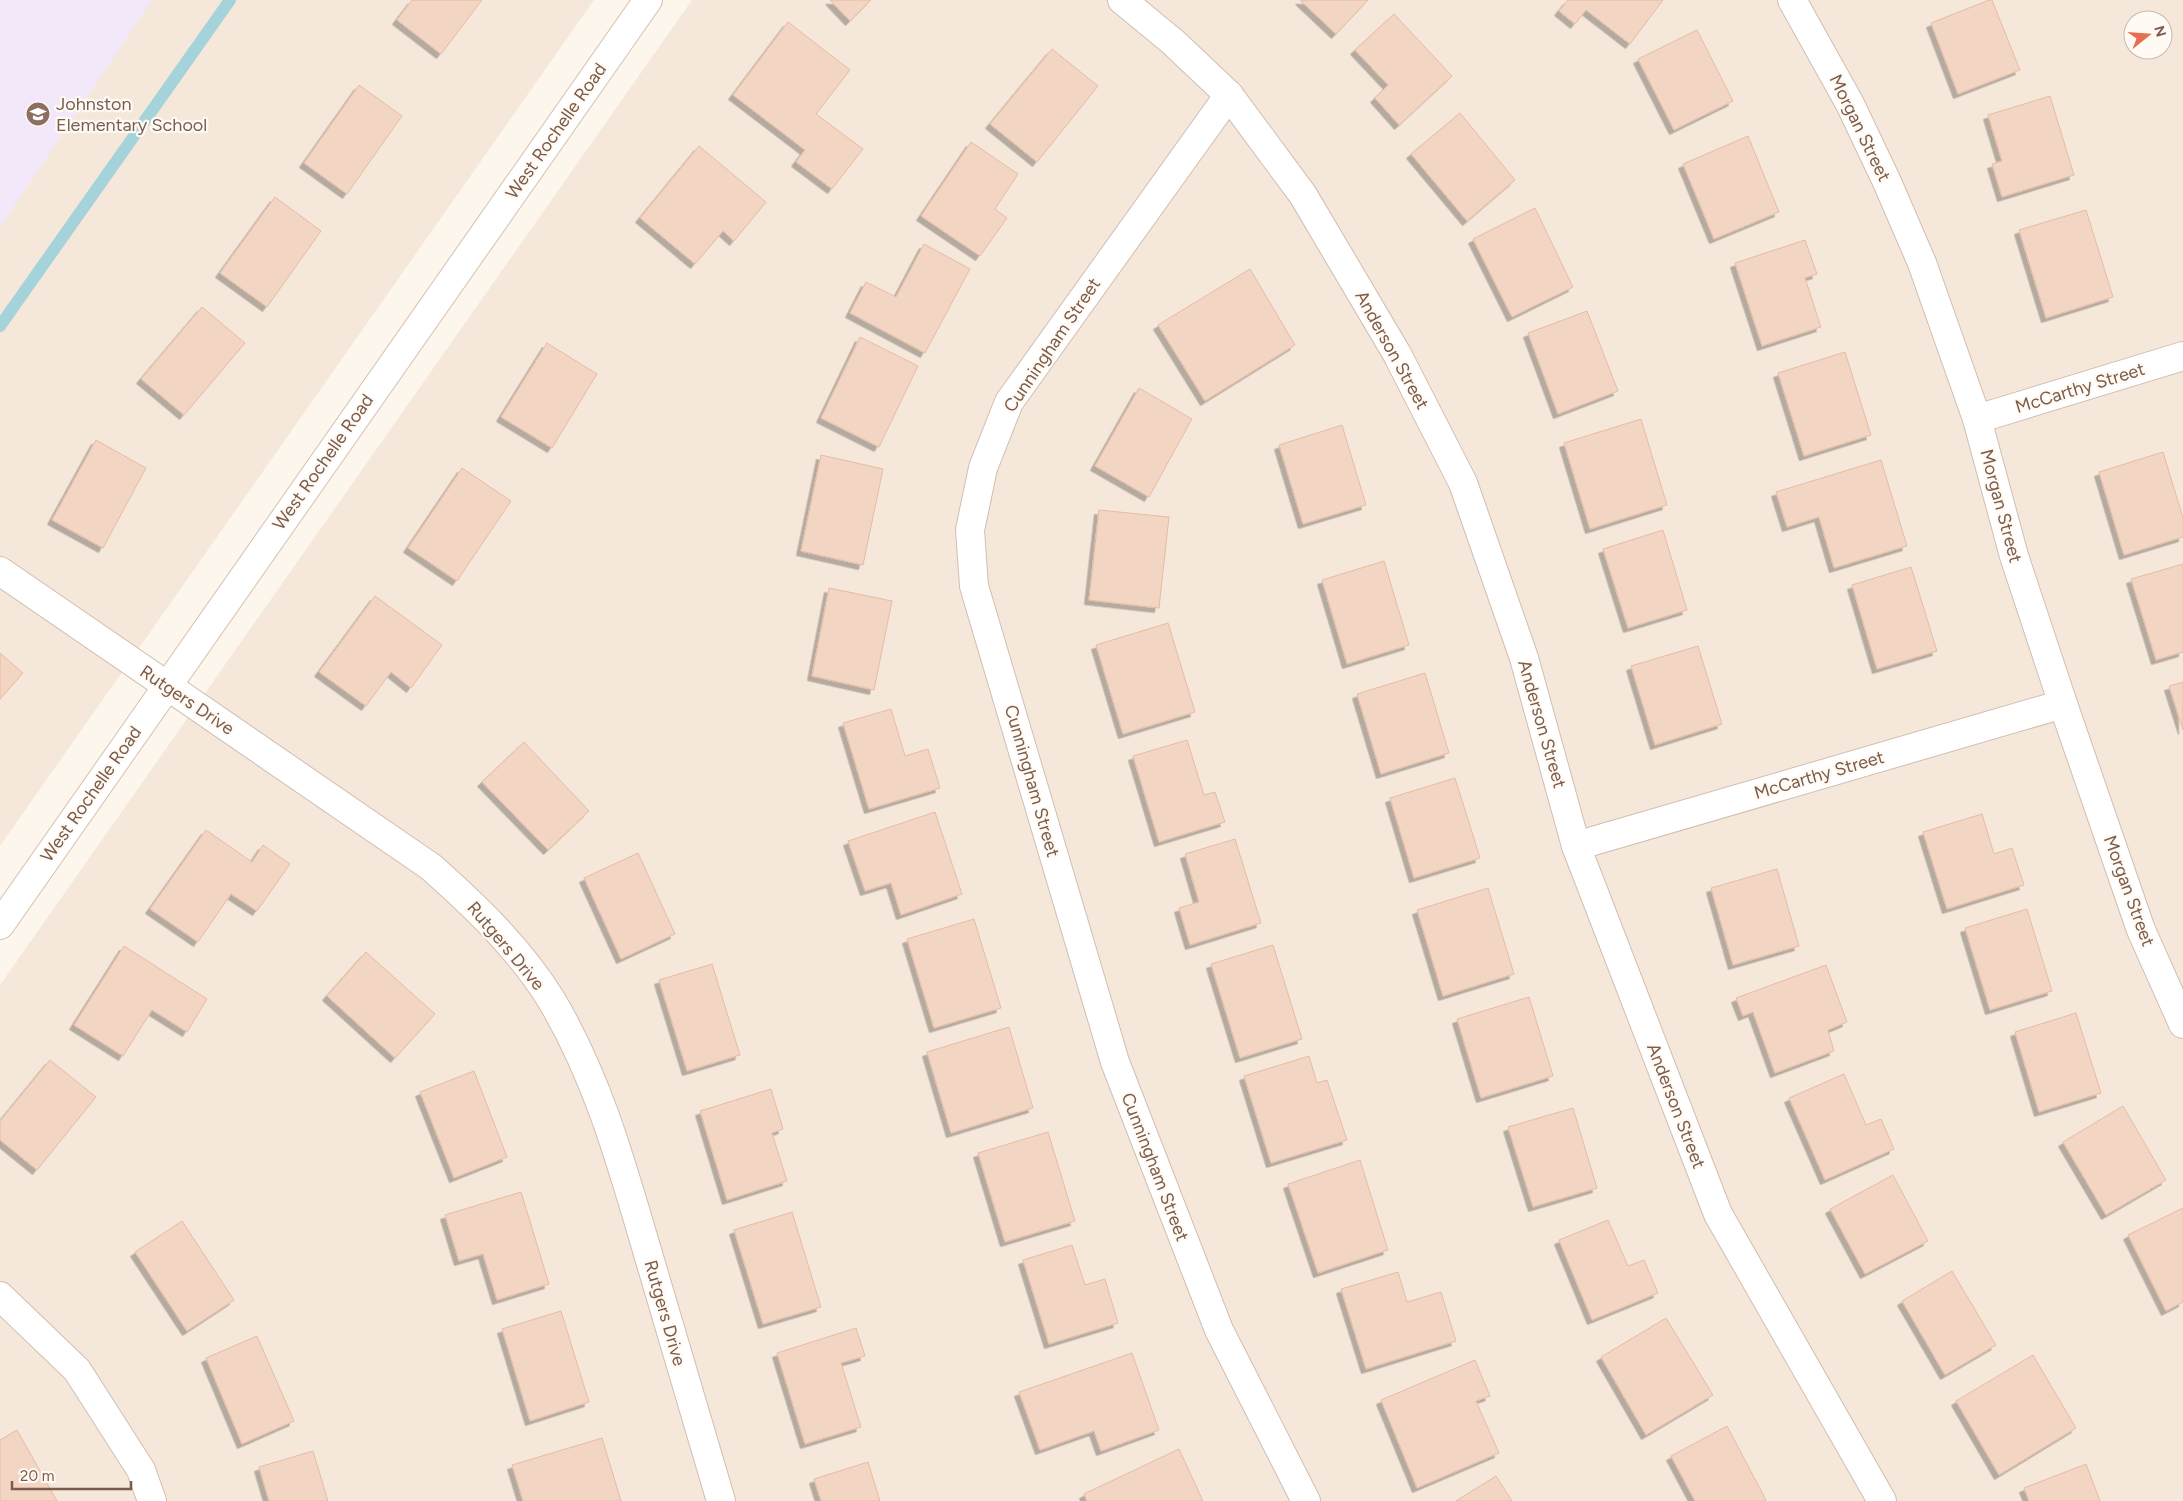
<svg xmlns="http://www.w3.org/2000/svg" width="2183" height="1501" font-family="Figtree,sans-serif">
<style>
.residential{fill:#f5e8da;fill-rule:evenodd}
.education{fill:#f3e8fa}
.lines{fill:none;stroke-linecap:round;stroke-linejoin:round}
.stream{stroke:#a5d3da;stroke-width:12}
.building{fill:#f3d5c3;stroke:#e6bba3;filter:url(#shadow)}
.street-casing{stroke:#d1beb0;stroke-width:30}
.secondary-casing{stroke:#d6c0b0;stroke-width:30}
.street{stroke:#fff;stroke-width:28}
.secondary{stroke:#fff;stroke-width:28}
.labels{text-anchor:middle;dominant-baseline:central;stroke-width:4.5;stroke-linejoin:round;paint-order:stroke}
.education-label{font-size:18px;fill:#785e54;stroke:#fffaf3;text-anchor:start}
.street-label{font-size:18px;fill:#7a5c4d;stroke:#fffaf3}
</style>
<defs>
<filter id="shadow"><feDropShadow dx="-4.5" dy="4.5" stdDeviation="0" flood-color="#0004"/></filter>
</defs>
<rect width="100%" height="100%" fill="#fdf6ec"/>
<g class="residential">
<path d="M 0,0 L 594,0 L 0,846 Z"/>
<path d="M 692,0 L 2183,0 L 2183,1501 L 0,1501 L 0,985 ZM 2133,20 L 2163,20 L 2163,50 L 2133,50 Z"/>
</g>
<path class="education" d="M 0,0 L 152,0 L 0,227 Z"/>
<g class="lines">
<path class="stream" d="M 0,326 L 230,0"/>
</g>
<g class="building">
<path d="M 412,0 L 482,0 L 441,54 L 397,20 Z"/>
<path d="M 830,0 L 871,0 L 850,21 Z"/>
<path d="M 1300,0 L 1368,0 L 1336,34 Z"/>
<path d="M 1568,0 L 1663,0 L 1630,44 L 1586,10 L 1575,24 L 1559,11 Z"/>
<path d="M 1989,0 L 1992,0 L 2020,70 L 1958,94 L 1931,23 Z"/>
<path d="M 1394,14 L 1452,76 L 1399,125 L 1375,98 L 1388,85 L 1355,50 Z"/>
<path d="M 788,22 L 850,70 L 816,114 L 863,149 L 832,189 L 796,162 L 805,150 L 733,95 Z"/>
<path d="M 1697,30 L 1733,101 L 1674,130 L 1638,59 Z"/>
<path d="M 1052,49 L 1098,86 L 1037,162 L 990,124 Z"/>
<path d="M 359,85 L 402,116 L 347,194 L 304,163 Z"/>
<path d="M 2050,96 L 2074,175 L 2002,197 L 1992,164 L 2002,161 L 1988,115 Z"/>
<path d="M 1460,113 L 1515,180 L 1467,221 L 1411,154 Z"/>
<path d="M 1748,136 L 1779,212 L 1714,239 L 1683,164 Z"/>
<path d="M 971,142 L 1018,174 L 995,209 L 1007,218 L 980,256 L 921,216 Z"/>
<path d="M 699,146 L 766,202 L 734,241 L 723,231 L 695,264 L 640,218 Z"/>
<path d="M 275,197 L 321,231 L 267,307 L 220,273 Z"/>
<path d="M 1535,208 L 1573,287 L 1512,317 L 1473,239 Z"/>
<path d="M 2086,210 L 2113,297 L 2046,318 L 2019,230 Z"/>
<path d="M 1805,240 L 1817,274 L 1805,278 L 1821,327 L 1762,346 L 1735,263 Z"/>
<path d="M 924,244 L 970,269 L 925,353 L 850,313 L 866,282 L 896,297 Z"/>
<path d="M 1250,269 L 1295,345 L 1205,401 L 1158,325 Z"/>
<path d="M 202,307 L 245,343 L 184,415 L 141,379 Z"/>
<path d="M 1587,311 L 1618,391 L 1558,414 L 1528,333 Z"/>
<path d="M 860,337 L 918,366 L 879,447 L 821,418 Z"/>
<path d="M 547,343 L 597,374 L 552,448 L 501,417 Z"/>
<path d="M 1845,352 L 1871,435 L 1804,456 L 1778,373 Z"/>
<path d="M 1139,388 L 1192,419 L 1149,497 L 1095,466 Z"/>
<path d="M 1641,419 L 1667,505 L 1590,529 L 1564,443 Z"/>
<path d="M 1342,425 L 1366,505 L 1303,524 L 1279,445 Z"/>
<path d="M 96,440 L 146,468 L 103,548 L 52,520 Z"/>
<path d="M 2163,452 L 2183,518 L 2183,537 L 2124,555 L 2099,472 Z"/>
<path d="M 821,455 L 883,469 L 863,565 L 801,551 Z"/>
<path d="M 1881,460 L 1907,546 L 1834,568 L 1819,517 L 1787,527 L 1776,492 Z"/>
<path d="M 462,468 L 511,501 L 457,581 L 408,548 Z"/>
<path d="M 1099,510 L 1169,517 L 1159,608 L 1089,600 Z"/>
<path d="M 1663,530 L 1687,610 L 1628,628 L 1603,549 Z"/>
<path d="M 1384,561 L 1409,645 L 1347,664 L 1322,580 Z"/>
<path d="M 2183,564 L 2183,652 L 2156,660 L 2131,579 Z"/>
<path d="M 1911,567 L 1937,651 L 1877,669 L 1852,585 Z"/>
<path d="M 829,588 L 892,601 L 874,690 L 812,676 Z"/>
<path d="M 375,596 L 442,645 L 411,688 L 391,672 L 366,706 L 319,672 Z"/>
<path d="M 1168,623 L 1195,712 L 1123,734 L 1096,645 Z"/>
<path d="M 1698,646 L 1722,724 L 1655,745 L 1631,666 Z"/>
<path d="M 0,653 L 23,673 L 0,699 Z"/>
<path d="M 1425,673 L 1449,753 L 1381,774 L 1357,694 Z"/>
<path d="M 2183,682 L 2183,730 L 2169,686 Z"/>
<path d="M 891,709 L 905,756 L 928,749 L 940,788 L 869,809 L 843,723 Z"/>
<path d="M 1187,740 L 1204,795 L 1215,792 L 1225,822 L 1159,842 L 1133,756 Z"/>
<path d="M 524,742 L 589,811 L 548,850 L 482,782 Z"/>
<path d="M 1455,778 L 1480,858 L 1414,878 L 1390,798 Z"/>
<path d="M 935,812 L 962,894 L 901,915 L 891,883 L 865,891 L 848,841 Z"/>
<path d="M 1982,814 L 1994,854 L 2012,848 L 2024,885 L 1947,909 L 1923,832 Z"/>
<path d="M 206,830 L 252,862 L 263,845 L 290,864 L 257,911 L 231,894 L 198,942 L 150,909 Z"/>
<path d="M 1235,839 L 1261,923 L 1190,945 L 1179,908 L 1199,902 L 1185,854 Z"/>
<path d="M 638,853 L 675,934 L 621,959 L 584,878 Z"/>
<path d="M 1777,869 L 1799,946 L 1733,965 L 1711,888 Z"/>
<path d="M 1488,888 L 1514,974 L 1443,996 L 1417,910 Z"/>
<path d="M 2027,909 L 2052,991 L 1990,1010 L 1965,928 Z"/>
<path d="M 974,919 L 1001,1008 L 934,1028 L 907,939 Z"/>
<path d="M 1273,945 L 1302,1039 L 1240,1058 L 1211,964 Z"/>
<path d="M 124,946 L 207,999 L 187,1032 L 152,1010 L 123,1056 L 74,1025 Z"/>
<path d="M 366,952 L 435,1014 L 395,1058 L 327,996 Z"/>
<path d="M 712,964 L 740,1055 L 687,1071 L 659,980 Z"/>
<path d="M 1826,965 L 1847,1022 L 1828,1030 L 1834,1051 L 1775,1073 L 1753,1012 L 1743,1016 L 1736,998 Z"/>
<path d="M 1529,997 L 1553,1076 L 1481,1098 L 1457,1019 Z"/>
<path d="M 2076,1013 L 2101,1093 L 2039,1112 L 2015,1032 Z"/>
<path d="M 1009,1027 L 1033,1108 L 951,1133 L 927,1052 Z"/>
<path d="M 1309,1056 L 1317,1083 L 1327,1080 L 1347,1140 L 1271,1163 L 1244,1076 Z"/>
<path d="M 50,1060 L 96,1097 L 37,1170 L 0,1140 L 0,1121 Z"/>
<path d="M 474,1071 L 507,1157 L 454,1178 L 420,1092 Z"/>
<path d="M 1844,1074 L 1866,1125 L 1881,1119 L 1894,1149 L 1825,1180 L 1789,1098 Z"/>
<path d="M 771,1089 L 783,1129 L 772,1133 L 787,1181 L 727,1200 L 700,1111 Z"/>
<path d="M 2123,1106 L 2166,1180 L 2106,1215 L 2063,1142 Z"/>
<path d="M 1573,1108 L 1597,1188 L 1533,1207 L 1508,1127 Z"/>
<path d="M 1048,1132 L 1075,1221 L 1005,1242 L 978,1153 Z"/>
<path d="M 1360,1160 L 1388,1250 L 1318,1273 L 1288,1184 Z"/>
<path d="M 1893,1175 L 1928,1241 L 1865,1274 L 1830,1209 Z"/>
<path d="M 521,1192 L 549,1284 L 497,1300 L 483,1254 L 459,1261 L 445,1215 Z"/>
<path d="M 2183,1208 L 2183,1302 L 2166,1311 L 2128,1235 Z"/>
<path d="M 792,1212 L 821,1307 L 763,1324 L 734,1230 Z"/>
<path d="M 1608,1220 L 1628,1266 L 1644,1260 L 1658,1293 L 1592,1320 L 1559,1240 Z"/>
<path d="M 182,1221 L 234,1300 L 187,1331 L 135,1252 Z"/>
<path d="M 1072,1245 L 1085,1285 L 1105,1279 L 1118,1323 L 1049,1344 L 1023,1260 Z"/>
<path d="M 1952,1271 L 1996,1345 L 1945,1375 L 1902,1301 Z"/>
<path d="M 1398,1272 L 1407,1302 L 1441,1292 L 1456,1341 L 1366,1369 L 1341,1289 Z"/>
<path d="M 561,1311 L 589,1402 L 530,1421 L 502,1329 Z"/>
<path d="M 1666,1318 L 1713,1395 L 1646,1435 L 1601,1357 Z"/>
<path d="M 856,1328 L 865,1356 L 841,1363 L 861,1427 L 805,1444 L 777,1353 Z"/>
<path d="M 257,1336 L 294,1421 L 242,1444 L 206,1358 Z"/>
<path d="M 1132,1353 L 1159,1430 L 1101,1451 L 1094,1431 L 1040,1450 L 1019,1392 Z"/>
<path d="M 2033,1355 L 2076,1428 L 1999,1475 L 1956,1401 Z"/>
<path d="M 1475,1360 L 1490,1396 L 1476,1401 L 1499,1453 L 1417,1488 L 1381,1400 Z"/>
<path d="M 1727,1426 L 1766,1500 L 1765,1501 L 1695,1501 L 1671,1456 Z"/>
<path d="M 17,1430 L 57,1501 L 0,1501 L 0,1440 Z"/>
<path d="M 602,1438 L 621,1501 L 523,1501 L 512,1465 Z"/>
<path d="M 1179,1449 L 1203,1501 L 1087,1501 L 1084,1494 Z"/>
<path d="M 313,1451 L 328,1501 L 269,1501 L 259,1467 Z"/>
<path d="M 868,1462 L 880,1501 L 821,1501 L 814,1479 Z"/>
<path d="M 2086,1464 L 2100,1501 L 2029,1501 L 2024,1488 Z"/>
<path d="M 1496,1476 L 1512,1501 L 1456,1501 Z"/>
</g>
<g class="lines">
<defs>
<g id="street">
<path d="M 1122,0 L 1173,42 L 1229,95 L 1303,195 L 1397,354 L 1463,483 L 1524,658 L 1576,846 L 1718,1214 L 1882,1501"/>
<path d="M 1792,0 L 1850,104 L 1887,182 L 1922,263 L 1977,419 L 2014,556 L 2063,704 L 2141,930 L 2183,1024"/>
<path d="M 1229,95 L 1009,402 L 983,468 L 970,530 L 974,586 L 1115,1062 L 1219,1330 L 1306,1501"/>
<path d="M 1977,419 L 2183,356"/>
<path d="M 0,571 L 431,867 C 476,907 521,950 552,1001 C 598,1079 621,1162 646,1247 C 671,1332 696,1416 721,1501"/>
<path d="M 1576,846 L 2063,704"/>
<path d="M 0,1296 L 77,1370 L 141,1470 L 152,1501"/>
</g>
<path id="secondary" d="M 0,925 L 648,0"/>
</defs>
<use href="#street" class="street-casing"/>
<use href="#secondary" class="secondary-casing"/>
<use href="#street" class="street"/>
<use href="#secondary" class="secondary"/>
</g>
<defs>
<symbol id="school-disc" viewBox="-11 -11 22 22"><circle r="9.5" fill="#8d6e63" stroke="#fffaf3"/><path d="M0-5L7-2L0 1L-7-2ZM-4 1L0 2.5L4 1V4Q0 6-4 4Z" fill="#fff"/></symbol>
</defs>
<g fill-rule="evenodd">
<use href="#school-disc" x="24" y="100" width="28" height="28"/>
</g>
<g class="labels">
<g class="education-label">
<text x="56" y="104">Johnston<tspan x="56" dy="21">Elementary School</tspan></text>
</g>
<g class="street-label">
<text transform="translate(1860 128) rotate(64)">Morgan Street</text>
<text transform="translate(556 131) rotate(-55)">West Rochelle Road</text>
<text transform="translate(1052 345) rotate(-56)">Cunningham Street</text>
<text transform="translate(1392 350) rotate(61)">Anderson Street</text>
<text transform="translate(2080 388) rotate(-17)">McCarthy Street</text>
<text transform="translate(323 462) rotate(-55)">West Rochelle Road</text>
<text transform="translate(2001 506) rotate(75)">Morgan Street</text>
<text transform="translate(187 700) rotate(34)">Rutgers Drive</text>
<text transform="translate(1542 724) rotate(74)">Anderson Street</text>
<text transform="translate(1819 775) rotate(-16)">McCarthy Street</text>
<text transform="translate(1032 781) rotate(74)">Cunningham Street</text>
<text transform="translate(91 794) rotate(-55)">West Rochelle Road</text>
<text transform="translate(2129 891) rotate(70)">Morgan Street</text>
<text transform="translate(506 946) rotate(50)">Rutgers Drive</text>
<text transform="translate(1676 1106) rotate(69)">Anderson Street</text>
<text transform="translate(1155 1167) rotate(69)">Cunningham Street</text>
<text transform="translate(665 1313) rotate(74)">Rutgers Drive</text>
</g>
</g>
<g transform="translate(2148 35) rotate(73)"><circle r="24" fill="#fffaf3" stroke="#cabbb1"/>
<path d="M0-4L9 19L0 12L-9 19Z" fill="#e76f51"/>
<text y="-8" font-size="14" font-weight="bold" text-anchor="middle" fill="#7a5c4d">N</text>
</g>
<path d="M12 1481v8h119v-8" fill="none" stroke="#7a5c4d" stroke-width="2.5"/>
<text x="20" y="1481" font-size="15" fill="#7a5c4d" stroke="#fffaf3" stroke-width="4" paint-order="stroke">20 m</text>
</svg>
